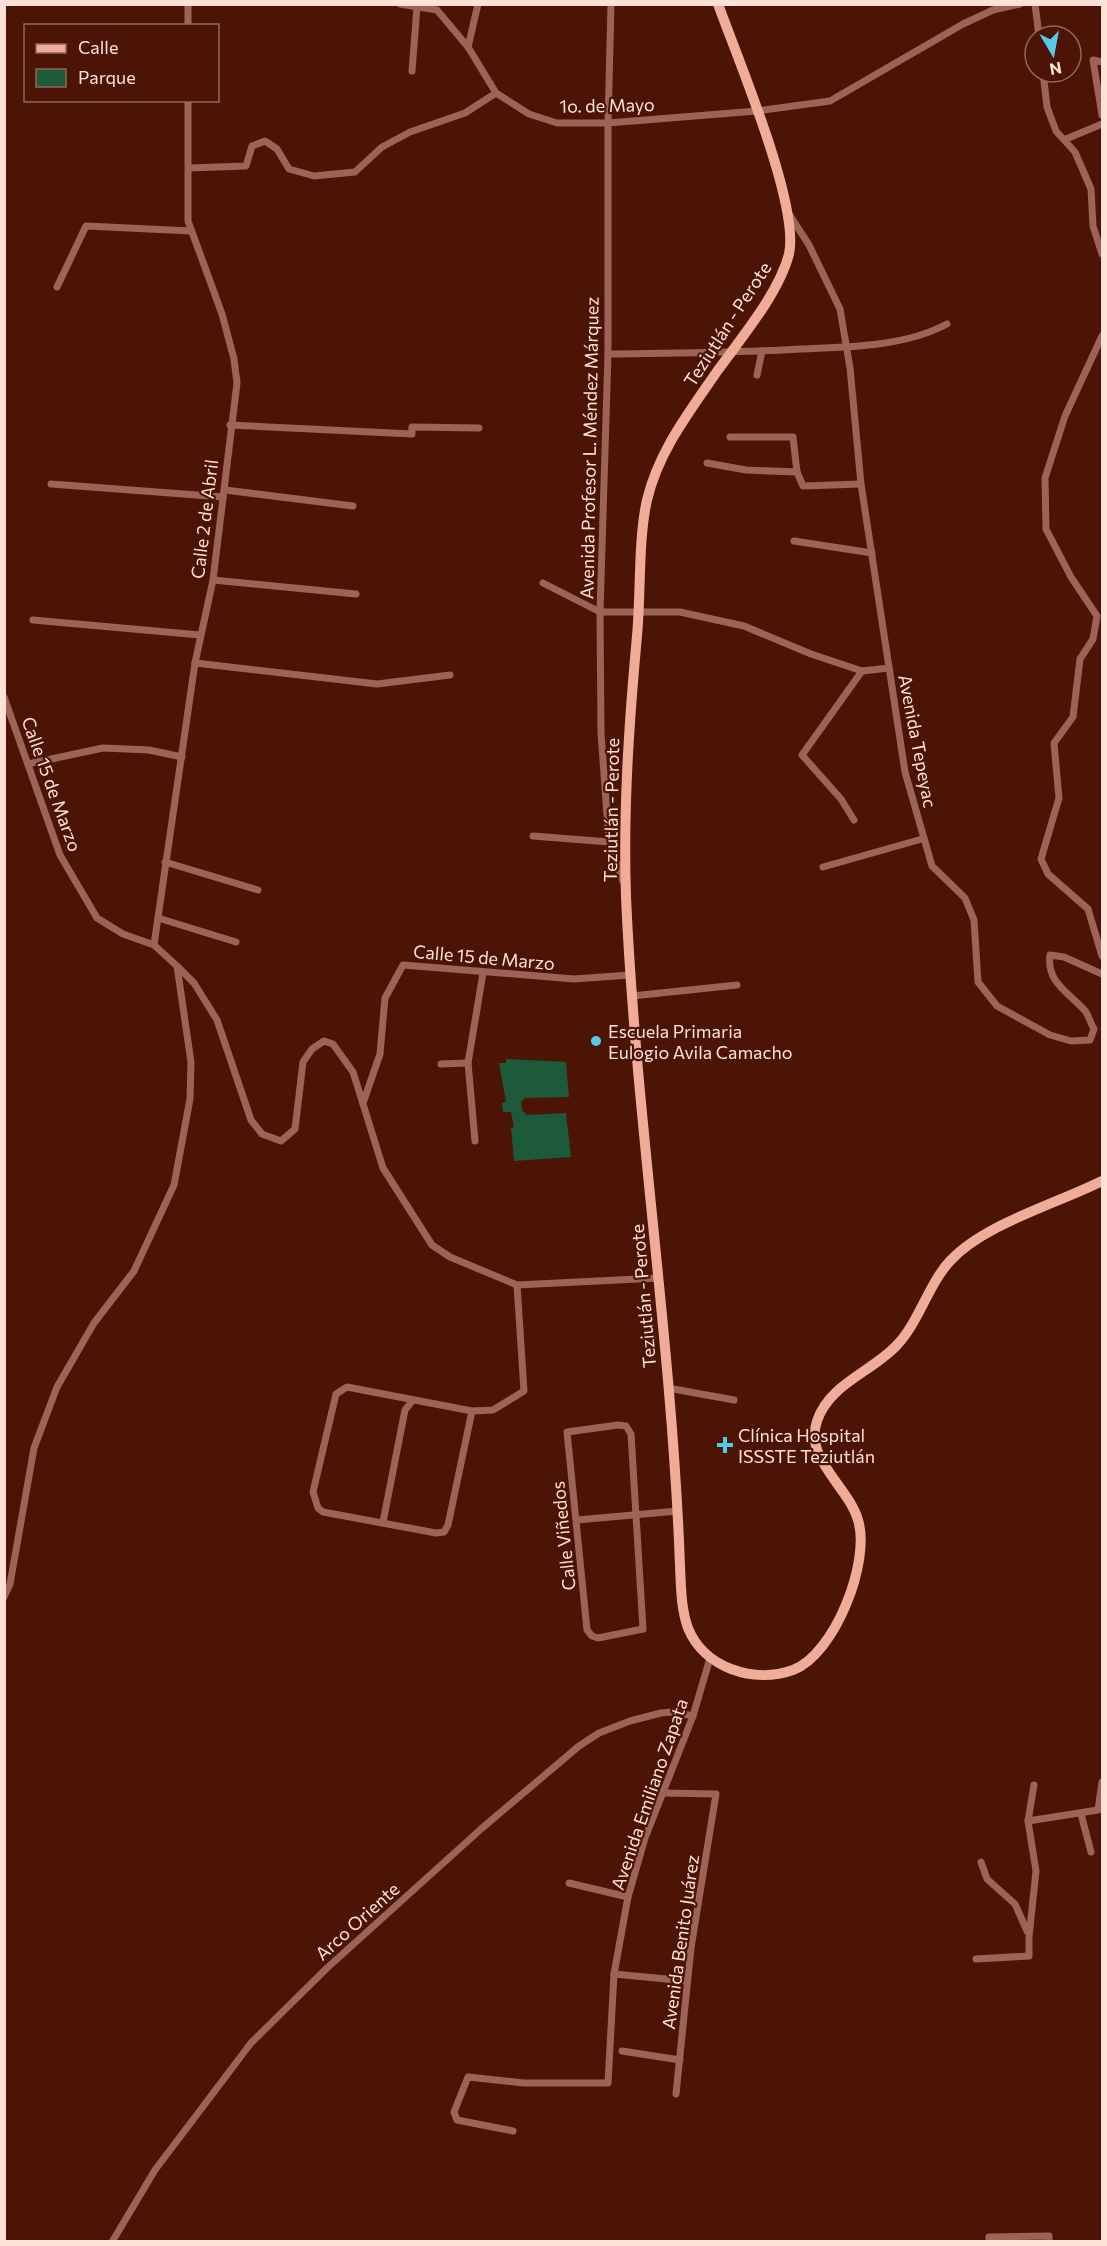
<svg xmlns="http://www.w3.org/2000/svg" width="1107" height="2246" font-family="Commissioner,sans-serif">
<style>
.green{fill:#1d5a39}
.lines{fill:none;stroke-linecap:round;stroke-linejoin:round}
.minor{stroke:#9b6455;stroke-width:7}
.primary{stroke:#f1ac99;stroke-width:10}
.poi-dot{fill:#58c9e4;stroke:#4b1404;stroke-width:2}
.labels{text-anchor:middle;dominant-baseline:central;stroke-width:4.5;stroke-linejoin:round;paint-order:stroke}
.street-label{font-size:18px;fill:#fee2da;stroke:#4b1404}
.poi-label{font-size:18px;fill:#fee2da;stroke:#4b1404;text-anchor:start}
</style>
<rect width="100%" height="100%" fill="#4b1404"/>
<path class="green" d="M 506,1059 L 566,1062 L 569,1097 L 525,1098 L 521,1102 L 522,1110 L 527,1115 L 566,1113 L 571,1157 L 514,1161 L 511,1128 L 514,1127 L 511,1112 L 503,1112 L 502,1103 L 506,1102 L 499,1063 L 506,1063 Z"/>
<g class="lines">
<g class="minor">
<path d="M 188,4 L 188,26"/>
<path d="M 400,4 L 437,10 L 468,47 L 496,93 L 529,114 L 557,123 L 608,123 L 757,111 L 830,101 L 963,24 L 993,10 L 1020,4"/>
<path d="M 611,4 L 608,123 L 608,354 L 600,612 L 601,733 L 609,842 L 623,881"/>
<path d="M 1035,4 L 1039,36"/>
<path d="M 468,47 L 478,4"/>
<path d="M 1102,62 L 1093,60 L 1102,115"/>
<path d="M 412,71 L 417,7"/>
<path d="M 1043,72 L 1047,107 L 1056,131 L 1075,152 L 1091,189 L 1093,226 L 1102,254"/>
<path d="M 1066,139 L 1102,124"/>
<path d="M 189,168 L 246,166 L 252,146 L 265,141 L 277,149 L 289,169 L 314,176 L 355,172 L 382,147 L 410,132 L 465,113 L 496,93"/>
<path d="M 789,214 L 809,245 L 840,309 L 850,368 L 861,484 L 905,772 L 932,866 L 965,898 L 974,920 L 978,982 L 997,1006 L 1050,1035 L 1071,1041 L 1090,1040 L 1094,1029 C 1091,1024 1089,1017 1086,1012 C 1070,993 1046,983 1050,955 L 1064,957 L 1102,974"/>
<path d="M 57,287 L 86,226 L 191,231"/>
<path d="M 1102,336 L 1065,416 L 1045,478 L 1046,529 L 1071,577 L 1097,616 L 1093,639 L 1080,659 L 1073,717 L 1054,743 L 1059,798 L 1041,859 L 1048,874 L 1088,909 L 1102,956"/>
<path d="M 608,354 C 672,353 736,353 800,349 C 848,347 904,347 947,324"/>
<path d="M 757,375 L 762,351"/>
<path d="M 230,425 L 412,434 L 412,427 L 479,428"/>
<path d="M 730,437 L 793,437 L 797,472 L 803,486 L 861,484"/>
<path d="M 707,463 L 746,470 L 797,472"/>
<path d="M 51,484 L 223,497"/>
<path d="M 225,490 L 353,506"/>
<path d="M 794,541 L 872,553"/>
<path d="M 213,580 L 356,594"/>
<path d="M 543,583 L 600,612 L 680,612 L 744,626 L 811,654 L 862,671 L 889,668"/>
<path d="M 33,620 L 200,635"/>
<path d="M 195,663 L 377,684 L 450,675"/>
<path d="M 4,697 L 60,855 L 97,918 L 123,934 L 154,945 L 177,966 L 191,1062 L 190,1099 L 174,1185 L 134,1271 L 94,1323 L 57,1387 L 34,1448 L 10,1584 L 4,1597"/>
<path d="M 28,764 L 103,748 L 149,750 L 182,757"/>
<path d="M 854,820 L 841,799 L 802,755 L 862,671"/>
<path d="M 533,836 L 609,842"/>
<path d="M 165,862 L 258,890"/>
<path d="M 823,867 L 922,839"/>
<path d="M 158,918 L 236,942"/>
<path d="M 154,945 L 195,663 L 213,580 L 237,383 L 234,359 L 222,314 L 188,221 L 188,100"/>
<path d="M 177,966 L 194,983 L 217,1020 L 251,1120 L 262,1134 L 281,1141 L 295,1129 L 303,1062 L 312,1049 L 324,1041 L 333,1044 L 353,1072 L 383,1168 L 432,1245 L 450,1257 L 517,1285 L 658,1278"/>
<path d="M 632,996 L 737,985"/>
<path d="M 441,1064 L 468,1063"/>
<path d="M 363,1103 L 380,1054 L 385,998 L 403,965 L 574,979 L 630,975"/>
<path d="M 475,1141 L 468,1063 L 483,973"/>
<path d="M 668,1388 L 734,1400"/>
<path d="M 472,1411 L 448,1525 L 444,1532 L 436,1533 L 323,1512 L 318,1508 L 313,1492 L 336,1394 L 347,1387 L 472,1411 L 493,1410 L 524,1391 L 517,1285"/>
<path d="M 618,1425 L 626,1426 L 631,1434 L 643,1629 L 598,1638 L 592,1636 L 587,1630 L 567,1432 Z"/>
<path d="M 577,1520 L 678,1511"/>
<path d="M 383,1522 L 405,1410 L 413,1400"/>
<path d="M 664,1793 L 716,1794 L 691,1948 L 676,2094"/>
<path d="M 1081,1814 L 1091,1852"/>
<path d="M 1028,1821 L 1098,1810 L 1102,1782"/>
<path d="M 981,1862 L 987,1879 L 1015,1904 L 1027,1931"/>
<path d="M 569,1883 L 628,1897"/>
<path d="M 976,1959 L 1029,1956 L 1029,1937 L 1036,1871 L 1028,1821 L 1034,1785"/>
<path d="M 614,1974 L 687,1981"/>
<path d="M 622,2051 L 680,2060"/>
<path d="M 513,2131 L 457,2120 L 454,2112 L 468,2077 L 524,2083 L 608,2083 L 614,1974 L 628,1897 L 645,1838 L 693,1716 L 710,1658"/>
<path d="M 112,2242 L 155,2170 L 251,2043 L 327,1968 L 481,1829 L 579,1746 L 599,1733 L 630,1721 L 661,1713 L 673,1712 L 693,1716"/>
<path d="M 989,2242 L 989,2237 L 1049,2236 L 1049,2242"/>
</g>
<path class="primary" d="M 718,4 C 737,57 800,205 789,254 C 779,293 742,337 718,370 C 690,411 659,450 647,500 C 638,540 641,594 637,636 C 629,723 623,810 626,897 C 636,1121 672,1343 680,1566 C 681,1587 681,1609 688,1628 C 704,1668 754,1684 793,1670 C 835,1654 871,1561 858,1520 C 848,1486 804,1459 817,1421 C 829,1384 872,1372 897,1345 C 919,1322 928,1285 950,1261 C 984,1224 1056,1204 1102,1181"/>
</g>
<g class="poi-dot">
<circle cx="596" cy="1041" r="6"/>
<path d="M722 1436h6v6h6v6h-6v6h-6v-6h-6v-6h6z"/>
</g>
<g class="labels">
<g class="street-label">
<text transform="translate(607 105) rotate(-1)">1o. de Mayo</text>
<text transform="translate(727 324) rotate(-57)">Teziutlán - Perote</text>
<text transform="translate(589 448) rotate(-89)">Avenida Profesor L. Méndez Márquez</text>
<text transform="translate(204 519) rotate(-83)">Calle 2 de Abril</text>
<text transform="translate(918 741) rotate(79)">Avenida Tepeyac</text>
<text transform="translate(52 784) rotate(70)">Calle 15 de Marzo</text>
<text transform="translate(611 810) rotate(-89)">Teziutlán - Perote</text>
<text transform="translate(484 957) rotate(5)">Calle 15 de Marzo</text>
<text transform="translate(643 1296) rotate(-95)">Teziutlán - Perote</text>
<text transform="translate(563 1536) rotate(-96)">Calle Viñedos</text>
<text transform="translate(649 1794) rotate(-71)">Avenida Emiliano Zapata</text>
<text transform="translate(357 1921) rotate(-42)">Arco Oriente</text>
<text transform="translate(680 1942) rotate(-82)">Avenida Benito Juárez</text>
</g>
<g class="poi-label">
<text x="608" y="1031">Escuela Primaria<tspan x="608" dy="21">Eulogio Avila Camacho</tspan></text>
<text x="738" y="1435">Clínica Hospital<tspan x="738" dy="21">ISSSTE Teziutlán</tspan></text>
</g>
</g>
<rect width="1107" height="2246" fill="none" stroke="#fee2da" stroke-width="12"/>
<rect x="24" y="24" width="195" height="78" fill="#4b1404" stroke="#93665a" stroke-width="1.5"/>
<rect x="36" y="44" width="30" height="9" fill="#f1ac99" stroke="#93665a" stroke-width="1.5"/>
<text x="78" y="54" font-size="18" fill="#fee2da">Calle</text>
<rect x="36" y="69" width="30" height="18" fill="#1d5a39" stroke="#93665a" stroke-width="1.5"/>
<text x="78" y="84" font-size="18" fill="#fee2da">Parque</text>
<g transform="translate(1053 54) rotate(170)"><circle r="28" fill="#4b1404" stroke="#93665a" stroke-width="1.5"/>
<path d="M0-4.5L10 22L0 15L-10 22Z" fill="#58c9e4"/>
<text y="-9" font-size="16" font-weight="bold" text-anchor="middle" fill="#fee2da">N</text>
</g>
</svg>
